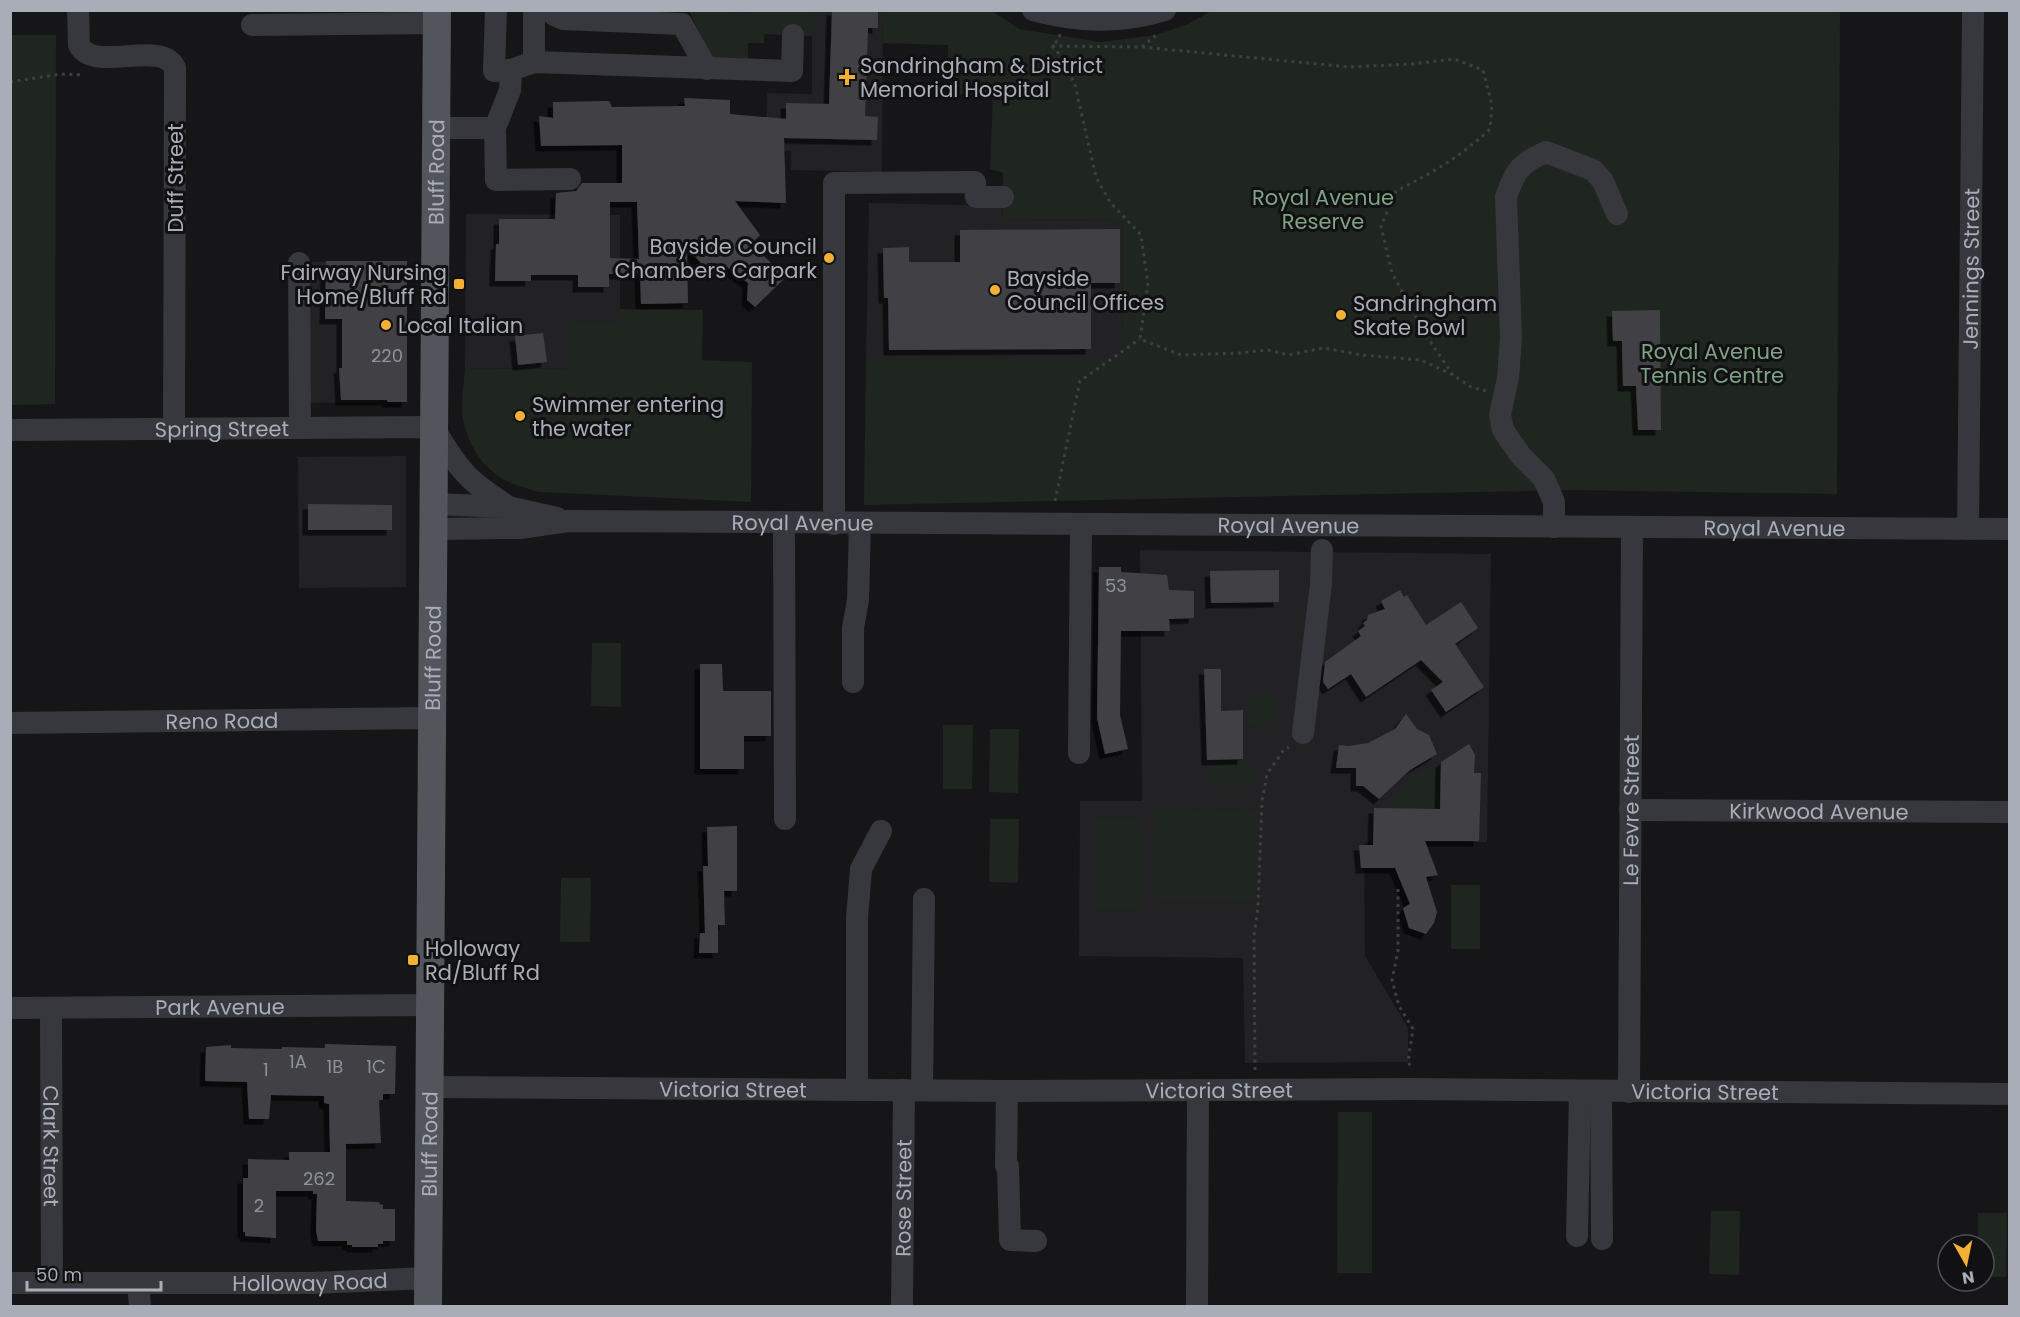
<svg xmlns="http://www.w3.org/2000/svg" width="2020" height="1317" font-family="Poppins,sans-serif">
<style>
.built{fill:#222225}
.green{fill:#1e261f}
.building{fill:#404145;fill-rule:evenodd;filter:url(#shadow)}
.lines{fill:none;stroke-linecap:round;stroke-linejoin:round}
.path{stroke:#3d3f44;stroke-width:3;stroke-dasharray:3 4.5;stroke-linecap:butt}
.minor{stroke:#37383d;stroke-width:22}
.major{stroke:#53555c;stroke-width:28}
.poi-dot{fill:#f2b134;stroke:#111113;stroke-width:2}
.labels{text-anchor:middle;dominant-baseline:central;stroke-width:6;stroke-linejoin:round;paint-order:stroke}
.number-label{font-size:18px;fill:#8e929b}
.poi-label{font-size:21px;fill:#a8adb8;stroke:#111113;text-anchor:start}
.street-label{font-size:21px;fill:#a8adb8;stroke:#111113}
.park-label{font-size:21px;fill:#7fa381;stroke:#111113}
</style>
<defs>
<filter id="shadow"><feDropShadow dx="-5.5" dy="5.5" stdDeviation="0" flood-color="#0009"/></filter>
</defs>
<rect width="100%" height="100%" fill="#161618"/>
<g class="built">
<path d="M 689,11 L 883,11 L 882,172 L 791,170 L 791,151 L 766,150 L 767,93 L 812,94 L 812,36 L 764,34 L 764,43 L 748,43 L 748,61 Z"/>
<path d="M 869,203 L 1002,206 L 1003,219 L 1123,220 L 1122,361 L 866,359 Z"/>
<path d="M 466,214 L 620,215 L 620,324 L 568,369 L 465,368 Z"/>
<path d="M 407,261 L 407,402 L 293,403 L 293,262 Z"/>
<path d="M 406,456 L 406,587 L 299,588 L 298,457 Z"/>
<path d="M 1140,550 L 1491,554 L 1487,842 L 1364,843 L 1365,956 L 1408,1028 L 1408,1062 L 1245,1063 L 1243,958 L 1079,956 L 1080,801 L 1142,801 Z"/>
</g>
<g class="green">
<path d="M 1213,10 L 1840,11 L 1837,494 L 1570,490 L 864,505 L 866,359 L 1122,360 L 1123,220 L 1003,219 L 1003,173 L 990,169 L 993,95 L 947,94 L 948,45 L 883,43 L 883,11 L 992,11 L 1019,29 L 1100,42 L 1156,35 L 1188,24 Z"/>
<path d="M 689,11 L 727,11 L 741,23 L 753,11 L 813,11 L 812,36 L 764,34 L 764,43 L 748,43 L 748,61 L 712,60 Z"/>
<path d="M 11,35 L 56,35 L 55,404 L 11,405 Z"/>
<path d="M 618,309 L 703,310 L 702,360 L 752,362 L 751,502 L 540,492 C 524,488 506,483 493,472 C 474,457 462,429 462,406 C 462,393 464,381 465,368 L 568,369 L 569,323 L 619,324 Z"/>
<path d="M 592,643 L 621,643 L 621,707 L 591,706 Z"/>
<path d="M 1272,694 L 1278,716 L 1271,726 L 1257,729 L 1248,722 L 1244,697 Z"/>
<path d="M 943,725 L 973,725 L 972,789 L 943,789 Z"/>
<path d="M 990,729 L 1019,729 L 1018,793 L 989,792 Z"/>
<path d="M 1251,759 L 1253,786 L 1211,786 L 1207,760 Z"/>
<path d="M 1437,763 L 1440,770 L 1439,809 L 1396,807 L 1394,794 L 1416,775 Z"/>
<path d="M 1155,809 L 1258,810 L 1257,900 L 1152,899 Z"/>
<path d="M 990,819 L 1019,819 L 1018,883 L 989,882 Z"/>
<path d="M 1097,819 L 1140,820 L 1141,910 L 1097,909 Z"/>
<path d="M 561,878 L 591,878 L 590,942 L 560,942 Z"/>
<rect x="1451" y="885" width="29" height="64"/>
<path d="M 1338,1112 L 1372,1112 L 1372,1273 L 1337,1273 Z"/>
<path d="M 1711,1211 L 1740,1211 L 1739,1275 L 1709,1274 Z"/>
<path d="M 1978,1213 L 2007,1213 L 2006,1277 L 1984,1277 L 1984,1245 L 1978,1245 Z"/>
</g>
<g class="building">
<path d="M 832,10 L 878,10 L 878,28 L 868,28 L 865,116 L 878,117 L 877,140 L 784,138 L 786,203 L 735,201 L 760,235 L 751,244 L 786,277 L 755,307 L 747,300 L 748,283 L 727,267 L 713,276 L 687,248 L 688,303 L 641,304 L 640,274 L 609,274 L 609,287 L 578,287 L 578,275 L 531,275 L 531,281 L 495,281 L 496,244 L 499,244 L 499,219 L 555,219 L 556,193 L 576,191 L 582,183 L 622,183 L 622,145 L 541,146 L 539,116 L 553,118 L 553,102 L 609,101 L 612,107 L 685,106 L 684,98 L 730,100 L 730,114 L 786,119 L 786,103 L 829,104 ZM 610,202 L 637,202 L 639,259 L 610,258 Z"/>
<path d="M 1120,229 L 1120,283 L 1091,283 L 1091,349 L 889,350 L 888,298 L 884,298 L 883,248 L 909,247 L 909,262 L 960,262 L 960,230 Z"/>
<path d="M 326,261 L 407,261 L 407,402 L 387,402 L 387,400 L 341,400 L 339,368 L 342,368 L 342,319 L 325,319 Z"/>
<path d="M 1660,310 L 1661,430 L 1638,430 L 1636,386 L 1623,386 L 1622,341 L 1613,341 L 1612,311 Z"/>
<path d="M 543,333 L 547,362 L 518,365 L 515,336 Z"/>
<path d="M 308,504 L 392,505 L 392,530 L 308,530 Z"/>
<path d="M 1099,567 L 1121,567 L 1121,572 L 1167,575 L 1169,590 L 1194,591 L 1194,618 L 1169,619 L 1170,631 L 1121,631 L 1120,715 L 1128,749 L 1105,754 L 1097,718 Z"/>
<path d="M 1279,570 L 1279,602 L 1211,603 L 1210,571 Z"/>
<path d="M 1400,590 L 1404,597 L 1407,595 L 1426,625 L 1461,602 L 1478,628 L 1455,644 L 1484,687 L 1446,712 L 1431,690 L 1443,682 L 1421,660 L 1366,697 L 1351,674 L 1328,689 L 1323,682 L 1325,662 L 1361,636 L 1358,631 L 1365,626 L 1363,623 L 1367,620 L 1368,615 L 1385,609 L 1381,601 Z"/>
<path d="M 700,664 L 722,664 L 723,691 L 771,691 L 771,736 L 744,736 L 744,769 L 700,769 Z"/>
<path d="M 1204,669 L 1221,669 L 1221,711 L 1243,710 L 1243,759 L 1207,760 Z"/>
<path d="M 1406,714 L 1417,729 L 1429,735 L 1437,754 L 1410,770 L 1379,799 L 1363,786 L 1356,786 L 1356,768 L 1336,768 L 1339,745 L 1349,746 L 1368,743 L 1395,729 Z"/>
<path d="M 1469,744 L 1475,755 L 1474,773 L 1481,773 L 1479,841 L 1425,841 L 1438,875 L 1426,877 L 1437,912 L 1434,923 L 1426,934 L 1409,928 L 1403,908 L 1410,904 L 1395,868 L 1361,868 L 1359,845 L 1373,845 L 1374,808 L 1440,809 L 1441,762 Z"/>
<path d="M 737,826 L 737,891 L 724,891 L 725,925 L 718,925 L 718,953 L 699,953 L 700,933 L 705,933 L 703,866 L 708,866 L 707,827 Z"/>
<path d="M 325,1044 L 396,1046 L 395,1094 L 383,1094 L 383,1100 L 379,1100 L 381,1143 L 346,1144 L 346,1201 L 379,1202 L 379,1204 L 383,1205 L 383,1209 L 395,1209 L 395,1241 L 383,1241 L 383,1244 L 378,1244 L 378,1247 L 352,1247 L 352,1245 L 347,1245 L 347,1241 L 318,1241 L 316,1230 L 317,1194 L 313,1194 L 313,1191 L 276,1191 L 276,1238 L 245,1236 L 245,1232 L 243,1232 L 243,1178 L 248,1178 L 248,1159 L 289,1160 L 289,1152 L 330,1152 L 329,1104 L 324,1103 L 324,1096 L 271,1095 L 269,1119 L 249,1119 L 247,1082 L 205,1081 L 206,1047 L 231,1045 L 231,1048 L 282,1049 L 282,1047 L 325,1048 Z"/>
</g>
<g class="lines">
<g class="path">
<path d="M 1060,34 L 1059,39 L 1052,46 L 1062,57 L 1075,85 L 1096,177 L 1110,202 L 1141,235 L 1148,283 L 1140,339 L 1181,355 L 1240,353 L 1268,350 L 1288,355 L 1324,348 L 1361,355 L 1421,360 L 1453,375 L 1471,387 L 1486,391"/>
<path d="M 1052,46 L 1142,47 L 1349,67 L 1411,64 L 1454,59 L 1483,70 L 1492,105 L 1490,129 C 1460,157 1432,173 1396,191 L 1381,226 L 1392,273 L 1425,334 L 1453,375"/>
<path d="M 1142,47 L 1156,35 L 1156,31"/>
<path d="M 10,82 L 61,74 L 84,75"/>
<path d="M 1055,501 L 1080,381 L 1140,339"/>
<path d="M 1398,889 L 1398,951 L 1392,980 L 1399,1006 L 1413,1029 L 1408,1062 L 1412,1069"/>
<path d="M 1255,1070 L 1254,935 L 1258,908 L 1262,801 L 1267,774 L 1283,751 L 1289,747"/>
</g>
<g class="minor">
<path d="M 78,10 L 79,45 C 94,74 162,38 175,68 L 174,429"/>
<path d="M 496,10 L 494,71 L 511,70 L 534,62 L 792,71 L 793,35"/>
<path d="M 550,10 L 554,15 L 563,19 L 682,24 L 707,69"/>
<path d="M 1033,10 C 1078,22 1120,24 1165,10"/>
<path d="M 252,25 L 437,23"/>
<path d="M 534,62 L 534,10"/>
<path d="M 511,70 L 510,90 L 495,128 L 496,180 L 570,179"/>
<path d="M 436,128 L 495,128"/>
<path d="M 299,263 L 300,428"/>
<path id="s1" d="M 10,430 L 433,427 C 445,446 456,466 473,481 C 484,491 497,498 508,507"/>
<path d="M 434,504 L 508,507 L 557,518"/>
<path d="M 784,524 L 785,819"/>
<path d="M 834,524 L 834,183 L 975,182 L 976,197 L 1003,197"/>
<path d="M 1554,527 L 1554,502 L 1544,479 L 1521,456 L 1503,430 L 1500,415 L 1508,378 L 1511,338 L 1506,197 C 1515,170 1521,163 1546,152 L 1593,170 L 1603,181 L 1617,214"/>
<path id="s2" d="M 434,529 L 520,528 L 568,521 L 2010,529"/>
<path id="s3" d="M 1968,529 L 1973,10"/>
<path d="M 853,682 L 853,628 L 858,600 L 860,524"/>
<path id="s4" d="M 10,723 L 432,718"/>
<path d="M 1303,733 L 1321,584 L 1322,550"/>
<path d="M 1079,753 L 1081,525"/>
<path id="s5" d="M 1630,810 L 2010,812"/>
<path id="s6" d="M 10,1008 L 430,1005"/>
<path id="s7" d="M 51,1008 L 52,1283"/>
<path id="s8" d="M 430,1087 L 1007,1091 L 1411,1089 L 2010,1094"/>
<path d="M 857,1089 L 857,918 L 861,869 L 881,831"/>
<path d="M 922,1090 L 924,899"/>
<path d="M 1007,1091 L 1006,1166 L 1008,1166 L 1010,1240 L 1036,1241"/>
<path d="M 1601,1092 L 1602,1239"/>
<path id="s9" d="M 1629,1092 L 1632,527"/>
<path d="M 1577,1236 L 1580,1092"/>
<path id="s10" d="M 10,1283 L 313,1283 L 428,1278"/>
<path d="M 138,1283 L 140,1306"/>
<path id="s11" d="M 902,1306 L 904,1090"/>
<path d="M 1197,1306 L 1198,1091"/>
</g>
<path class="major" id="s12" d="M 428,1306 L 437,10"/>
</g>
<g class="poi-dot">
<path d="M844 68h6v6h6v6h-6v6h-6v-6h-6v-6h6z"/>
<circle cx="829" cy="258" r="6"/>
<rect x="453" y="278" width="12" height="12" rx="3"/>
<circle cx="995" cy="290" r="6"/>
<circle cx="1341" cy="315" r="6"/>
<circle cx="386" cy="325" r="6"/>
<circle cx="520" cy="416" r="6"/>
<rect x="407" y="954" width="12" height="12" rx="3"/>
</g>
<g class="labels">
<g class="number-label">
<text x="387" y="355">220</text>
<text x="1116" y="585">53</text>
<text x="298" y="1061">1A</text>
<text x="335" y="1066">1B</text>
<text x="376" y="1066">1C</text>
<text x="266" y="1069">1</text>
<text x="319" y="1178">262</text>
<text x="259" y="1205">2</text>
</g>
<g class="poi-label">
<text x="860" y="65">Sandringham &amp; District<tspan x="860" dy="24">Memorial Hospital</tspan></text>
<text x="817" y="246" text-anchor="end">Bayside Council<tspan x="817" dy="24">Chambers Carpark</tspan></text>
<text x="447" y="272" text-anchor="end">Fairway Nursing<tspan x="447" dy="24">Home/Bluff Rd</tspan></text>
<text x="1007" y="278">Bayside<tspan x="1007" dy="24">Council Offices</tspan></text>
<text x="1353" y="303">Sandringham<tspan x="1353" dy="24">Skate Bowl</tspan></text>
<text x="398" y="325">Local Italian</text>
<text x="532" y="404">Swimmer entering<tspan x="532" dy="24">the water</tspan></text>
<text x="425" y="948">Holloway<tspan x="425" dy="24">Rd/Bluff Rd</tspan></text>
</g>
<g class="street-label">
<text stroke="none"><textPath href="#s12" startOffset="1134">Bluff Road</textPath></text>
<text transform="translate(175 178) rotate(-90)">Duff Street</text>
<text stroke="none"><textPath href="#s3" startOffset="260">Jennings Street</textPath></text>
<text stroke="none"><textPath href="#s1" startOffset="212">Spring Street</textPath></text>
<text stroke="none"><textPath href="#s2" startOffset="369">Royal Avenue</textPath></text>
<text stroke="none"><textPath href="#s2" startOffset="855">Royal Avenue</textPath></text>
<text stroke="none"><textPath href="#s2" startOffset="1341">Royal Avenue</textPath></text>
<text stroke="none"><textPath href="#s12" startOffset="648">Bluff Road</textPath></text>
<text stroke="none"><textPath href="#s4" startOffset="212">Reno Road</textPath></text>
<text stroke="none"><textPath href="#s9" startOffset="282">Le Fevre Street</textPath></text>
<text stroke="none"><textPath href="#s5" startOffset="189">Kirkwood Avenue</textPath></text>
<text stroke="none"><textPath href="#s6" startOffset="210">Park Avenue</textPath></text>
<text stroke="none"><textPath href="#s8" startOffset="303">Victoria Street</textPath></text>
<text stroke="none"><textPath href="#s8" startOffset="789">Victoria Street</textPath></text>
<text stroke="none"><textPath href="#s8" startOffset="1275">Victoria Street</textPath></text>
<text stroke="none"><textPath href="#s12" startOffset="162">Bluff Road</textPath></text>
<text stroke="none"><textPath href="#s7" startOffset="138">Clark Street</textPath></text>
<text stroke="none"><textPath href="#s11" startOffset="108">Rose Street</textPath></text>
<text stroke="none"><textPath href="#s10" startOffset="300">Holloway Road</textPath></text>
</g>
<g class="park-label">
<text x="1323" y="197">Royal Avenue<tspan x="1323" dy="24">Reserve</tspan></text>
<text x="1712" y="351">Royal Avenue<tspan x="1712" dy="24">Tennis Centre</tspan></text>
</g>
</g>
<rect width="2020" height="1317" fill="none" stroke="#a8adb8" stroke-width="24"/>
<g transform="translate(1966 1263) rotate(171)"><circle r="28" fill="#111113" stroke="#4d4f55" stroke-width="1.5"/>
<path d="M0-4.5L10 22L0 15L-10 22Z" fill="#f2b134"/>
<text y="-9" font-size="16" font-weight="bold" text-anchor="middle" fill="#a8adb8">N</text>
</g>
<path d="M27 1281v9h134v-9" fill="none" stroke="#a8adb8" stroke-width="3"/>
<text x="36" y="1281" font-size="18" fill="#a8adb8" stroke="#111113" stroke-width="4.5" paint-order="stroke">50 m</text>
</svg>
